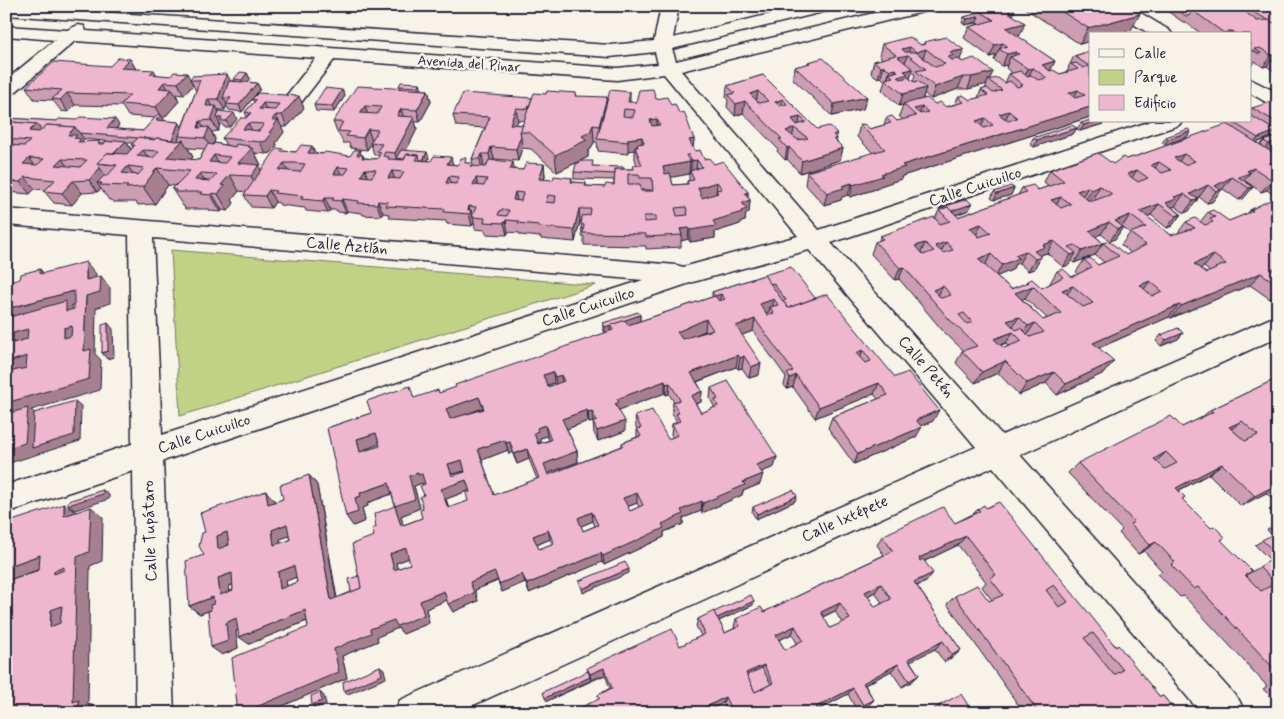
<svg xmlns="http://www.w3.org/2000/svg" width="1284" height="719" font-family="Mynerve,sans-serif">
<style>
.green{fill:#c1d287;stroke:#727a61}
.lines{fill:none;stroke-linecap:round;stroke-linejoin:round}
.minor-casing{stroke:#22223b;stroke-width:3}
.minor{fill:#f7f3e8;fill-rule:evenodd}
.wall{fill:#cd9db1;stroke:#22223b;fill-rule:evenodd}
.shaded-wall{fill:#a78090;stroke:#22223b}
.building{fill:#eeb7ce;stroke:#22223b;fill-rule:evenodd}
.labels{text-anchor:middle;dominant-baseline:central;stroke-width:5;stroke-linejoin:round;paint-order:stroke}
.far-street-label{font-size:14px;fill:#22223b;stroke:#f7f3e8}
.street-label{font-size:16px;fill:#22223b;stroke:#f7f3e8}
</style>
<rect width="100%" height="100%" fill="#f7f3e8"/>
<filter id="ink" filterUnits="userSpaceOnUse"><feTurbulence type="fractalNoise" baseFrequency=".02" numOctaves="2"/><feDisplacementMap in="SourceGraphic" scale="10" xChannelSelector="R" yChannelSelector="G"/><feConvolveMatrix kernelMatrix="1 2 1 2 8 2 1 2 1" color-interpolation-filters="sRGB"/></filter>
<g filter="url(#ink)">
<path class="green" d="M 171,250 L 596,285 L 180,416 Z"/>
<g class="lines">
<defs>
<g id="minor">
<path d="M 6,6 L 610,45 L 654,41 L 661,6 L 679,6 L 673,38 L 803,6 L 833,6 L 831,10 L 672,49 L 676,61 L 903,6 L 933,6 L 931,10 L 681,71 L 819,230 L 1151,121 L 1182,121 L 1179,125 L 831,243 L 1002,435 L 1278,315 L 1278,337 L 1020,455 L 1239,700 L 1245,713 L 1201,713 L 993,467 L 456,713 L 394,713 L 400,700 L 976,447 L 809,250 L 693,282 L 163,461 L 174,713 L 136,713 L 133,471 L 6,513 L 6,485 L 132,444 L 129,235 L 6,225 L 6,209 L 676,265 L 683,267 L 798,236 L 664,74 L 617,80 L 334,60 L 300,104 L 293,106 L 286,104 L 283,100 L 316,58 L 75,41 L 13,94 L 6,96 L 6,80 L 55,40 L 6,36 L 6,26 L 67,30 L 78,25 L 84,26 L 86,31 L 617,68 L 658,64 L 655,52 L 610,57 L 6,15 ZM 153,238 L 643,280 L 162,435 Z"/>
<path d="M 1108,6 L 1129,6 L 1169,30 L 1172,34 L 1150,34 L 1110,10 Z"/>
<path d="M 1250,79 L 1278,93 L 1278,107 L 1271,105 L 1250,93 Z"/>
</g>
</defs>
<use href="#minor" class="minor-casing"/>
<use href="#minor" class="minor"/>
</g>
<g class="wall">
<path d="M 1021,6 L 1126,6 L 1131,30 L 1090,34 L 1090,41 L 1080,44 Z"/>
<path d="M 1160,6 L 1275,6 L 1278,7 L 1278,75 L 1267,66 L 1263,67 L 1255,61 L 1251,66 L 1250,66 L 1250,34 L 1202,34 L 1185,22 L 1183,22 Z"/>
<path d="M 975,8 L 1015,10 L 1013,15 L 1020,35 L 1017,36 L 1055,61 L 1050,71 L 1060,74 L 1067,72 L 1069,68 L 1068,68 L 1074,56 L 1090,51 L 1090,117 L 902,176 L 901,179 L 880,186 L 879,188 L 850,197 L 848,195 L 842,197 L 841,200 L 824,205 L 805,184 L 807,172 L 873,153 L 857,137 L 860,125 L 870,129 L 884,125 L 886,118 L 897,121 L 903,120 L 899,116 L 903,105 L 899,106 L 882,90 L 885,81 L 881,77 L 878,78 L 871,73 L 874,61 L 883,59 L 879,56 L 882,44 L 921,45 L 924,44 L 924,42 L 960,60 L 989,80 L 1005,83 L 1009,74 L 1012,73 L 1006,68 L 1007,65 L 1002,66 L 994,60 L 996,55 L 990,57 L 964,38 L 969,27 L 979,24 L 976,23 L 965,25 L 962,23 L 964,17 L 973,15 ZM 912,72 L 915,75 L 913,81 L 910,79 ZM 987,84 L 985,89 L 981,90 L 978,98 L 970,100 L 958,97 L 955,104 L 946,107 L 935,104 L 923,99 L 924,93 L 931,99 L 958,89 L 968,89 Z"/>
<path d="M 130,59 L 136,69 L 157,75 L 191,79 L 235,81 L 234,79 L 247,73 L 250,79 L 247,82 L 257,83 L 260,89 L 242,112 L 229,110 L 226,105 L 225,110 L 218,110 L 219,111 L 237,119 L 230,127 L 224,127 L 222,124 L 220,124 L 218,131 L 212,132 L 215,139 L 214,143 L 226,145 L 222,138 L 247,117 L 245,112 L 254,102 L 252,99 L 304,108 L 287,127 L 281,127 L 284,132 L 276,143 L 277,145 L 271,153 L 266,154 L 255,153 L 261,165 L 259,166 L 261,170 L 284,151 L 350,156 L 362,155 L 364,158 L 377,159 L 379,156 L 378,155 L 374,155 L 371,144 L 367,150 L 351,148 L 349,143 L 343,143 L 339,134 L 338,134 L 333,122 L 400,89 L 399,86 L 420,83 L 421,90 L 428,90 L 431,102 L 420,122 L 415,122 L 417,129 L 406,150 L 429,158 L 428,161 L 458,165 L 468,163 L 472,166 L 473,166 L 472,159 L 485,128 L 456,126 L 453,115 L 532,98 L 546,94 L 576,93 L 576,96 L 607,102 L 630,92 L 630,102 L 636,102 L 656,99 L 671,105 L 679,113 L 694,139 L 693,148 L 695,151 L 704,159 L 714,164 L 748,192 L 748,197 L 750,200 L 749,212 L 746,213 L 745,221 L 741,222 L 740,224 L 715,232 L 715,238 L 690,242 L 688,239 L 681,241 L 681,247 L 646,249 L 646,246 L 584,245 L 584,237 L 582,236 L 581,221 L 580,221 L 575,242 L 541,239 L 541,237 L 520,235 L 520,233 L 508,232 L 507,235 L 486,234 L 485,230 L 475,229 L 474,223 L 472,226 L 447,224 L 446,221 L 390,218 L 389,214 L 383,213 L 381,216 L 363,215 L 362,213 L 347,211 L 346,213 L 338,212 L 337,210 L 330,210 L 328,213 L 306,211 L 305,208 L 280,205 L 279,203 L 275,202 L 271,208 L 251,207 L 244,195 L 246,192 L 239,191 L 232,200 L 234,203 L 228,211 L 222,210 L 221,212 L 210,211 L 209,209 L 185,209 L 184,206 L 183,206 L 172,189 L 175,186 L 168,185 L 155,204 L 138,205 L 136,202 L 113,202 L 111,200 L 109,200 L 101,189 L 97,192 L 82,193 L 72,205 L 54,203 L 44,191 L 46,190 L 35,189 L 30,194 L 6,192 L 6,118 L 119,125 L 116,129 L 143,131 L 155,118 L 128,116 L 122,106 L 75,105 L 68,112 L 61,111 L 53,100 L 34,99 L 26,87 L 110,66 ZM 193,85 L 196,91 L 182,127 L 179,122 L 164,121 L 163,119 L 179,101 L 176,94 L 184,95 ZM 518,120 L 524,121 L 523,125 L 516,124 ZM 84,139 L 113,142 L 104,144 L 83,142 L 82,141 ZM 594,142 L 597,142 L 598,151 L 628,154 L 628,151 L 635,150 L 635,159 L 637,165 L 633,165 L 633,169 L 623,169 L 593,166 L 574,172 L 574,179 L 614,180 L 614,185 L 605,187 L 586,186 L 586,183 L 572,182 L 572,178 L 553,180 L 544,180 L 545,176 L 544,164 L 523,170 L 514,170 L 493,160 L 494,159 L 518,161 L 522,148 L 531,149 L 557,172 L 588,157 L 588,151 L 591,149 ZM 127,143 L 133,143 L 131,145 L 133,147 L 131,149 ZM 188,148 L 205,149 L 199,160 L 191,159 L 193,157 ZM 689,169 L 689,181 L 687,181 L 687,184 L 673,185 L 671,177 L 689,174 ZM 641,190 L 651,190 L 652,191 L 641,191 Z"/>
<path d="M 808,62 L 867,97 L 863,109 L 832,116 L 793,79 L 795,67 L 808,64 Z"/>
<path d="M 763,75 L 817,129 L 837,138 L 836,141 L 843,148 L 840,160 L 800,173 L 787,159 L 785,160 L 777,151 L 778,149 L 743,113 L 735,116 L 727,107 L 728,100 L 726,98 L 727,86 Z"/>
<path d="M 342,90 L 345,96 L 334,112 L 316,111 L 314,105 Z"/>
<path d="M 1278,106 L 1278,296 L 1270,299 L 1250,285 L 1171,318 L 1169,317 L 1099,348 L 1104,373 L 1057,395 L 1046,383 L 1019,395 L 998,373 L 975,383 L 956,363 L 962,351 L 964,351 L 943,331 L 899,279 L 895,280 L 871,254 L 875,242 L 879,241 L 880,236 L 935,219 L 940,208 L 969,210 L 956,215 L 958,217 L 1018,195 L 1022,188 L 1038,190 L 1049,186 L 1044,182 L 1050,170 L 1113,164 L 1137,156 L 1227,125 L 1229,121 L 1250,121 L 1250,111 L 1252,108 ZM 1271,137 L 1272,138 L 1264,141 L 1260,145 L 1256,143 ZM 1244,180 L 1261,192 L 1267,190 L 1277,197 L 1250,210 L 1247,214 L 1229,221 L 1208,212 L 1200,222 L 1186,222 L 1177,234 L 1171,235 L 1147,217 L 1151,215 L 1167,228 L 1172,226 L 1181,214 L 1172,207 L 1175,206 L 1184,213 L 1189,211 L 1197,198 L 1199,197 L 1207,203 L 1212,202 L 1221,190 L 1223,189 L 1239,200 L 1243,199 L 1253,187 L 1244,181 ZM 1093,198 L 1096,200 L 1090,202 L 1088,200 ZM 1122,227 L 1130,233 L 1121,245 L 1131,253 L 1126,255 L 1103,243 L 1095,236 L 1101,234 L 1110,241 L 1115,239 L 1123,227 ZM 1047,253 L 1063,267 L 1069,265 L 1071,260 L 1074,263 L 1095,255 L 1104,262 L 1098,265 L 1084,260 L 1076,272 L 1078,274 L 1072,277 L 1057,271 L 1050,283 L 1050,284 L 1042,288 L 1027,281 L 1024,284 L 1011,289 L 997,276 L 1012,270 L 1015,264 L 1019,263 L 1028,271 L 1034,269 L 1040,255 ZM 1204,267 L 1210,272 L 1206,273 L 1200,269 ZM 1025,298 L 1047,318 L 1043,320 L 1022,299 ZM 1006,343 L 1009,346 L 1004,348 L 1001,345 Z"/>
<path d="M 1081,123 L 1103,124 L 1080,131 L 1077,129 Z"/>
<path d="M 1077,128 L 1073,134 L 1034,147 L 1030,144 L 1033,138 Z"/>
<path d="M 1191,131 L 1187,137 L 1164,145 L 1162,143 L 1166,137 Z"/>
<path d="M 1014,188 L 1011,195 L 994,200 L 991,198 L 994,192 Z"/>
<path d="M 764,275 L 816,298 L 895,377 L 933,421 L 921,426 L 916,437 L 854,464 L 828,428 L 832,417 L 878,399 L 874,394 L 815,418 L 793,387 L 787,389 L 784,385 L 786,377 L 753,331 L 742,335 L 759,375 L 749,378 L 742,368 L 738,369 L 736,367 L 697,382 L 702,391 L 701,402 L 696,404 L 701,413 L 714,408 L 714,406 L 710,399 L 711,388 L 777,457 L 774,467 L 761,472 L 760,484 L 743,491 L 742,495 L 702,513 L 701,511 L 683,518 L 683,524 L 664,532 L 664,537 L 604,565 L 602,562 L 529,593 L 525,582 L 502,592 L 498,581 L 475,590 L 478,601 L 453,612 L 447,600 L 426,609 L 429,623 L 403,634 L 398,628 L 377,637 L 378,641 L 342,656 L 347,678 L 266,713 L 238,713 L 308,627 L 307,621 L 249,644 L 238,630 L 236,631 L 238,648 L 222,655 L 208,611 L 200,614 L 189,606 L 204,555 L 205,532 L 274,500 L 275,502 L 283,499 L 309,475 L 317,485 L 337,598 L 351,592 L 374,536 L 376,527 L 395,506 L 392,494 L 367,503 L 368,506 L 362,508 L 365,521 L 353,526 L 327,428 L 415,398 L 439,393 L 456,388 L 605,333 L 603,329 L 603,323 L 640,315 L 640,321 L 712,297 L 712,292 ZM 705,331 L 706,332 L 693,336 ZM 554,383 L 555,385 L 548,387 L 547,386 ZM 665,393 L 666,395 L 669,394 L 674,402 L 673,402 L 672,413 L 676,420 L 676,423 L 672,424 L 671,435 L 673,437 L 668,439 L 635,416 L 636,427 L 637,430 L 637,437 L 622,443 L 622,446 L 548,475 L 548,473 L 578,462 L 577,451 L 567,429 L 588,421 L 589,423 L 593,422 L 594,433 L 598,441 L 625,431 L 619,410 ZM 483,408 L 483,410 L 461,416 ZM 547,436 L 549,440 L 538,444 L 538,443 L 540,442 L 540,438 ZM 379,444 L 380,446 L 363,451 L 363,450 ZM 508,450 L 509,454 L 512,452 L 517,464 L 529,459 L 537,479 L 494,495 L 482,460 ZM 465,471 L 465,472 L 453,476 L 452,474 ZM 422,483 L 423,485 L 424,495 L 423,509 L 422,518 L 403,525 L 401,516 L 420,508 L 414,486 ZM 470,490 L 470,492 L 468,501 L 449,508 L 446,499 ZM 637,503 L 639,507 L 630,511 L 627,507 ZM 593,521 L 595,526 L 583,531 L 581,526 ZM 289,536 L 290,540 L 281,543 L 280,539 ZM 550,539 L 552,544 L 539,549 L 537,545 ZM 409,558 L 410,564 L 397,569 L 396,563 ZM 296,577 L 297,582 L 287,586 L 286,581 ZM 233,585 L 233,590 L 229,591 L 229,586 Z"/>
<path d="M 1183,333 L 1178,339 L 1161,346 L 1156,341 L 1161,335 Z"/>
<path d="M 1278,378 L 1278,503 L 1266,493 L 1241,506 L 1209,474 L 1178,491 L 1185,497 L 1182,500 L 1211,528 L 1225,537 L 1221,540 L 1246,575 L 1272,560 L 1270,560 L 1255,545 L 1272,535 L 1267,530 L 1278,523 L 1278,704 L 1263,689 L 1267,686 L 1184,596 L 1180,597 L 1158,574 L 1162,571 L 1144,551 L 1138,554 L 1119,533 L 1122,530 L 1068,473 L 1078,463 L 1182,427 L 1201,418 L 1210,410 Z"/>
<path d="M 795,501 L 756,519 L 752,512 L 753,507 Z"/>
<path d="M 1278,504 L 1278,518 L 1269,510 Z"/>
<path d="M 978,509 L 1116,646 L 1160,697 L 1163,696 L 1177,713 L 1024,713 L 947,604 L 955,596 L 989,601 L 992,600 L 982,587 L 986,582 L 958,545 L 925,561 L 926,582 L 917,586 L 961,650 L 953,657 L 944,662 L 935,649 L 910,661 L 919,675 L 911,682 L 902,687 L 891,671 L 865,685 L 874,700 L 868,706 L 857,711 L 848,694 L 818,710 L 820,713 L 728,713 L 723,703 L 599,700 L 598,695 L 610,688 L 605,675 L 547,701 L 588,671 L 587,668 L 680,646 L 701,636 L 696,626 L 698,619 L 714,612 L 753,605 L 719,621 L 725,633 L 735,628 L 734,627 L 736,619 L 764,612 L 884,555 L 877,545 L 882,536 L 955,523 L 973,514 ZM 875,592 L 882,603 L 875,607 L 868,596 ZM 835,611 L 842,623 L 830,628 L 823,617 ZM 792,634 L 797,643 L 785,650 L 779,640 Z"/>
<path d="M 938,706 L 973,713 L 931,713 L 930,712 Z"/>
</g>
<g class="shaded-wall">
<path d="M 1015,10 L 1010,22 L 1008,12 Z"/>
<path d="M 1140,14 L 1131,30 L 1118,34 L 1090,34 L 1090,41 L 1080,44 L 1088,28 Z"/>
<path d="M 979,17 L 977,22 L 965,25 L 967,19 Z"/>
<path d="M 1025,23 L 1020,35 L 1001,40 L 1006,28 Z"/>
<path d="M 1232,31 L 1231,34 L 1224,34 L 1224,33 Z"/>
<path d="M 1003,43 L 996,55 L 990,57 L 995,45 Z"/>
<path d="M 910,47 L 904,66 L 895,69 L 902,49 Z"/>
<path d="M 926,49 L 922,61 L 916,52 Z"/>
<path d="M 964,50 L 959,62 L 944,69 L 950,52 Z"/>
<path d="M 1016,52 L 1013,58 L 1010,57 L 1007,65 L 1002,66 L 1007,54 Z"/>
<path d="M 1278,54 L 1278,64 L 1271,60 L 1267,66 L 1263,67 L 1271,55 Z"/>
<path d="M 130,59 L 137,71 L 121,68 Z"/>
<path d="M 1055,61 L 1049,73 L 1042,65 Z"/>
<path d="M 884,66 L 881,77 L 878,78 L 881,67 Z"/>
<path d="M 1033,68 L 1027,79 L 1023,81 L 1028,69 Z"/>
<path d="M 896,69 L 892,81 L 893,77 L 889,74 L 887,80 L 890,70 Z"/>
<path d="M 913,69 L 909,81 L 904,86 L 898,77 L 904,71 Z"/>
<path d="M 154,70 L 161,82 L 150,74 Z"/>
<path d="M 993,72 L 989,81 L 988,80 L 987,84 L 968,89 L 972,77 Z"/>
<path d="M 187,73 L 193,85 L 184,95 L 178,83 Z"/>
<path d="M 247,73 L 250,79 L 245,86 L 242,80 Z"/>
<path d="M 227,74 L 233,86 L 223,98 L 227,104 L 225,110 L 218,99 Z"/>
<path d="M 963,77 L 958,89 L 931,99 L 935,87 Z"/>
<path d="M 164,82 L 170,92 L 172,89 L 179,101 L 163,119 L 156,107 L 159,88 Z"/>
<path d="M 257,83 L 260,89 L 242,112 L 239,105 Z"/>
<path d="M 420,83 L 422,89 L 419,93 L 418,87 Z"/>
<path d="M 926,88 L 922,100 L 899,106 L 903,94 Z"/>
<path d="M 342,90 L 345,96 L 334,112 L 332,106 Z"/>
<path d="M 428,90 L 431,102 L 420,122 L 417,110 Z"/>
<path d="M 1078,90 L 1072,102 L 1069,93 Z"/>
<path d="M 758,91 L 756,103 L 750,94 Z"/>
<path d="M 67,93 L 75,105 L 68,112 L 60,100 Z"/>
<path d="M 299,96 L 304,108 L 287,127 L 282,115 Z"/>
<path d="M 607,97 L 608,114 L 600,139 L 599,126 Z"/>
<path d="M 867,97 L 863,109 L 832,116 L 834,104 Z"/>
<path d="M 208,99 L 214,110 L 216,106 L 222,118 L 217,118 L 220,124 L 218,131 L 211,120 L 206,106 Z"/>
<path d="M 783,99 L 781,111 L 775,102 Z"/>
<path d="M 745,101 L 743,113 L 735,116 L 736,104 Z"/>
<path d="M 263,103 L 269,115 L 259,109 Z"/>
<path d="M 365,106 L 369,118 L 360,113 Z"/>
<path d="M 922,107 L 918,119 L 916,116 L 914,109 Z"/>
<path d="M 1090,107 L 1090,117 L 902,176 L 901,179 L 880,186 L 879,188 L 850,197 L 853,185 L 902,165 Z"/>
<path d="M 516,108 L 518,120 L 512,136 L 510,124 Z"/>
<path d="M 401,109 L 405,121 L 397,116 Z"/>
<path d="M 1009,111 L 1004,123 L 999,114 Z"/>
<path d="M 234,113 L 237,119 L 230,127 L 226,121 Z"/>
<path d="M 161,115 L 165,121 L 156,120 Z"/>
<path d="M 276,115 L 284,132 L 276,143 L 277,145 L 271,153 L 266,154 L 260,142 L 269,133 L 272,120 Z"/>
<path d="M 414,117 L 417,129 L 402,159 L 396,158 L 395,153 Z"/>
<path d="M 800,117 L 798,129 L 794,128 L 792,140 L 786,131 L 792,119 Z"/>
<path d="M 985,118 L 980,130 L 976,121 Z"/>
<path d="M 115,119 L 119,125 L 111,134 L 107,128 Z"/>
<path d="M 657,119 L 657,131 L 649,132 L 650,120 Z"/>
<path d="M 200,121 L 207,132 L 209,127 L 215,139 L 212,150 L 205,138 L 198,128 Z"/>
<path d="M 1096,121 L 1105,121 L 1103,124 L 1080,131 L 1084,125 Z"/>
<path d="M 179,122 L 183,128 L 179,136 L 179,137 L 176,147 L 172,140 Z"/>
<path d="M 248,123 L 254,135 L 249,141 L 243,129 Z"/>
<path d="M 37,124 L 46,136 L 29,131 Z"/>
<path d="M 593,125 L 594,142 L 591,149 L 588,151 L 588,157 L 557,172 L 555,155 L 582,136 Z"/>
<path d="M 75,127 L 84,139 L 82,141 L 89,151 L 68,135 Z"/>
<path d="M 1077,128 L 1073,134 L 1034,147 L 1037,140 Z"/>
<path d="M 368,129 L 372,141 L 370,143 L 371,144 L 367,150 L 363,138 Z"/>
<path d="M 1191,131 L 1187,137 L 1164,145 L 1168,139 Z"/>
<path d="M 1276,131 L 1271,137 L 1253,144 L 1258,138 Z"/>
<path d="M 837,133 L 836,139 L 837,138 L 834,150 L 833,135 Z"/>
<path d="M 521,136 L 522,148 L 518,161 L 516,149 Z"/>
<path d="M 642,137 L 642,149 L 638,147 L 637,144 L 637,149 L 635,147 L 635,150 L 628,151 L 628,154 L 628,139 Z"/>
<path d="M 8,139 L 18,151 L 6,149 L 6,141 Z"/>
<path d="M 694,139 L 693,151 L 689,140 Z"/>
<path d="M 183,140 L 193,157 L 180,170 L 167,157 Z"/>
<path d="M 126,141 L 133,153 L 117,165 L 104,164 Z"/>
<path d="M 1276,141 L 1266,153 L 1259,156 L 1269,144 Z"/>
<path d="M 249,146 L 251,149 L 252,148 L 261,165 L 259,166 L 267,182 L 260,193 L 251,176 L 238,163 Z"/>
<path d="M 312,146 L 317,158 L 308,153 Z"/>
<path d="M 491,147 L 494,159 L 491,166 L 489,154 Z"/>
<path d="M 789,147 L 787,159 L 785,160 L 787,148 Z"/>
<path d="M 843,148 L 840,160 L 800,173 L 802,161 Z"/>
<path d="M 143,150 L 154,166 L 137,156 Z"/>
<path d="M 360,150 L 362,157 L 363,155 L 367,167 L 366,170 L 364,163 L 357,155 Z"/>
<path d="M 427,152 L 429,158 L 425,167 L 423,161 Z"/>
<path d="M 482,154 L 484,166 L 482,171 L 480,159 Z"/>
<path d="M 1184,154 L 1176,166 L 1174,158 Z"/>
<path d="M 214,155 L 223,172 L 209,162 Z"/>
<path d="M 451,157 L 454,169 L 447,164 Z"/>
<path d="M 29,158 L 39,170 L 23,164 Z"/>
<path d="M 62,159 L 71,171 L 56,165 Z"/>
<path d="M 697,160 L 696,172 L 691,173 L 691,161 Z"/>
<path d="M 1278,160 L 1268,172 L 1269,163 Z"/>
<path d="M 513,162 L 515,174 L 510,169 Z"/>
<path d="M 690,162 L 689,174 L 663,179 L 663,167 Z"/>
<path d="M 1159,162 L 1151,174 L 1151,165 Z"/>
<path d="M 284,163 L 290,175 L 279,170 Z"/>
<path d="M 544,164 L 545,176 L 541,191 L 539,179 Z"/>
<path d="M 128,166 L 139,183 L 122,173 Z"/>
<path d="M 338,167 L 343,179 L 334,174 Z"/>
<path d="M 100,168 L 109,180 L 102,183 L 97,183 L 101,189 L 97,192 L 89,180 Z"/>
<path d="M 157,168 L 168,185 L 155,204 L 143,187 Z"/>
<path d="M 1254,168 L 1244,180 L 1243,181 L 1238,177 L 1247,171 Z"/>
<path d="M 365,169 L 369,181 L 361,176 Z"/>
<path d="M 1137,170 L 1129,182 L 1127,174 Z"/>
<path d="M 392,171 L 396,183 L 388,178 Z"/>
<path d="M 200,173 L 210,190 L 195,180 Z"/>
<path d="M 230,175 L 239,191 L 232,200 L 234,203 L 228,211 L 218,194 L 221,185 Z"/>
<path d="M 449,176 L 452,188 L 446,183 Z"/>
<path d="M 25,177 L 35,189 L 30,194 L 20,182 Z"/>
<path d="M 1232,177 L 1212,202 L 1207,203 L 1216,191 L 1215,186 Z"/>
<path d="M 476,178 L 479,190 L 473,185 Z"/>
<path d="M 1277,178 L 1267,190 L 1261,192 L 1272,180 Z"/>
<path d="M 73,181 L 82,193 L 72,205 L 62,193 Z"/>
<path d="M 717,182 L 716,194 L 697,200 L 698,188 Z"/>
<path d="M 852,183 L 848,195 L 842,197 L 841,200 L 824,205 L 827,193 L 842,186 Z"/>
<path d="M 1208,185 L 1199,197 L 1193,200 L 1190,194 Z"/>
<path d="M 1100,186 L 1093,198 L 1084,202 L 1091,190 Z"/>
<path d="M 1088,187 L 1081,199 L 1077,191 Z"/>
<path d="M 1253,187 L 1243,199 L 1239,200 L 1249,188 Z"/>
<path d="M 1014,188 L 1011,195 L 994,200 L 997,194 Z"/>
<path d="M 269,190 L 275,202 L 271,208 L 265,196 Z"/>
<path d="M 515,192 L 518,204 L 513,200 Z"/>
<path d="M 748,192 L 747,201 L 750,200 L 749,212 L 746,213 L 745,221 L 741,222 L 740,224 L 715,232 L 715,238 L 690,242 L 690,230 L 713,221 L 742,203 L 745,193 Z"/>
<path d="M 212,193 L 222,210 L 221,212 L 211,195 Z"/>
<path d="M 1184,194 L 1175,206 L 1170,208 L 1166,203 L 1174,197 Z"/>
<path d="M 1061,197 L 1054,209 L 1051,200 Z"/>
<path d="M 325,198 L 330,210 L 328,213 L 323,201 Z"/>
<path d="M 342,199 L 347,211 L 346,213 L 341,201 Z"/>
<path d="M 1198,199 L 1189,211 L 1184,213 L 1193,201 Z"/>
<path d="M 378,201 L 383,213 L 381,216 L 377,204 Z"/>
<path d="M 972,204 L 969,210 L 947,218 L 945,213 Z"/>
<path d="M 1159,204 L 1151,215 L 1138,221 L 1140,211 Z"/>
<path d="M 469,206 L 470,212 L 471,210 L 473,217 L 474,223 L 472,226 L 468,210 Z"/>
<path d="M 579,209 L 580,221 L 575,242 L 574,230 Z"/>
<path d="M 1181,214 L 1172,226 L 1167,228 L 1176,216 Z"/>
<path d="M 1130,215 L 1122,227 L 1115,221 Z"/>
<path d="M 506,220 L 508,232 L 507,235 L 504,223 Z"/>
<path d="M 1109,222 L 1101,234 L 1081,243 L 1089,231 Z"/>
<path d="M 981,224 L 976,236 L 970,228 Z"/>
<path d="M 1123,227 L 1115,239 L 1110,241 L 1118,229 Z"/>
<path d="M 689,228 L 688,239 L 681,241 L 682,235 L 680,229 Z"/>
<path d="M 1054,241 L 1047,253 L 1040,255 L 1039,257 L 1041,257 L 1034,269 L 1028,271 L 1035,259 L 1034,251 L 1043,245 Z"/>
<path d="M 946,242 L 940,254 L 935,246 Z"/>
<path d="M 925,243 L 920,255 L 915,246 Z"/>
<path d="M 1103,243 L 1095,255 L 1074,263 L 1082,251 Z"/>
<path d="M 1026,251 L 1019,263 L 1015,264 L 1012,270 L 995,277 L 1002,265 L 1015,255 Z"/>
<path d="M 1076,253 L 1069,265 L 1063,267 L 1071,255 Z"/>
<path d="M 991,254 L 985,266 L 978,259 Z"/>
<path d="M 1214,255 L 1204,267 L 1184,275 L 1194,264 Z"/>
<path d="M 86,262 L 96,274 L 96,292 L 86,280 Z"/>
<path d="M 1278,266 L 1278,272 L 1276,274 L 1271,269 Z"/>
<path d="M 904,267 L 899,279 L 895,280 L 900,268 Z"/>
<path d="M 40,269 L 51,281 L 40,274 Z"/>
<path d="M 1261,273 L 1250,285 L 1171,318 L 1181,306 Z"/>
<path d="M 101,276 L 110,288 L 110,303 L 96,308 L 95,354 L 101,360 L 100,390 L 31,410 L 41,418 L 75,401 L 81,406 L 80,441 L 6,464 L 6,403 L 84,351 L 86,296 Z"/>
<path d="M 1150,281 L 1141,293 L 1140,285 Z"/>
<path d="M 943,286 L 937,298 L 933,290 Z"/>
<path d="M 1033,286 L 1025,298 L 1009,305 L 1015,293 Z"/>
<path d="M 1073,286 L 1065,297 L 1062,290 Z"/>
<path d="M 74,291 L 85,302 L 71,306 L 77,313 L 6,327 L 6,309 Z"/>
<path d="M 1278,291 L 1278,296 L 1270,299 Z"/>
<path d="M 721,294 L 719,305 L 715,296 Z"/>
<path d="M 774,299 L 772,310 L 770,307 L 769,312 L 758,316 L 760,304 Z"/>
<path d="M 1179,305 L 1169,317 L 1085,354 L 1093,343 Z"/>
<path d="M 640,315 L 640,321 L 613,330 L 610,325 Z"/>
<path d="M 1019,317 L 1011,329 L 1007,321 Z"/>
<path d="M 706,319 L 705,331 L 676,343 L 677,332 Z"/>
<path d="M 755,319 L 753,331 L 734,338 L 736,326 Z"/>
<path d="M 108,323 L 113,329 L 114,357 L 107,359 L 102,353 Z"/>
<path d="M 1035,323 L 1027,335 L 1020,337 L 1028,326 Z"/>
<path d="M 610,325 L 610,331 L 605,333 L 605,327 Z"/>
<path d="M 72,326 L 83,338 L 64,338 L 64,328 Z"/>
<path d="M 28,329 L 40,341 L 13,343 L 13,333 Z"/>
<path d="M 1013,332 L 1006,343 L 987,350 L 994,339 Z"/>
<path d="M 1183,333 L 1178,339 L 1161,346 L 1166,340 Z"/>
<path d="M 863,350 L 859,362 L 856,353 Z"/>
<path d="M 738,355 L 736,367 L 690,384 L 691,373 Z"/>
<path d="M 27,356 L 39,367 L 9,372 L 11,361 Z"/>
<path d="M 744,356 L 742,368 L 738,369 L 740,358 Z"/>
<path d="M 1005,361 L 998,373 L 975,383 L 982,372 Z"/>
<path d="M 1114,361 L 1104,373 L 1057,395 L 1066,384 Z"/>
<path d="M 761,363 L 759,375 L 749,378 L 751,367 Z"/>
<path d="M 553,372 L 554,383 L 545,386 L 543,375 Z"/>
<path d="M 1054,372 L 1046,383 L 1019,395 L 1027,383 Z"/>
<path d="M 561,375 L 562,386 L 557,388 L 555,377 Z"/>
<path d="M 796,375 L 793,387 L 787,389 L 790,378 Z"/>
<path d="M 665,381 L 665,393 L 619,410 L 619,413 L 615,404 L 617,399 Z"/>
<path d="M 670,383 L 669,394 L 666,395 L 666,384 Z"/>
<path d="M 879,383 L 874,394 L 815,418 L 819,407 Z"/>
<path d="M 702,391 L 701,402 L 690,406 L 691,396 Z"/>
<path d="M 479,397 L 483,408 L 450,420 L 454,430 L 446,409 Z"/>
<path d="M 587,410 L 588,421 L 564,430 L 562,419 Z"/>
<path d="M 939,410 L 933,421 L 911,430 L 916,420 Z"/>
<path d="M 592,411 L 593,422 L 589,423 L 588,412 Z"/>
<path d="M 625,421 L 625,431 L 598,441 L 597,431 Z"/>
<path d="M 1242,421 L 1229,431 L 1229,427 Z"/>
<path d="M 545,425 L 547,436 L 540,438 L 540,442 L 536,444 L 534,433 L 537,428 Z"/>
<path d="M 922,427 L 916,437 L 854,464 L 858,454 Z"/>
<path d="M 376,433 L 382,443 L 363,450 L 366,462 L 360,452 L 357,439 Z"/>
<path d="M 505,440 L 508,450 L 482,460 L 478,449 Z"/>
<path d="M 510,442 L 512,452 L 509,454 L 506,443 Z"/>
<path d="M 527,449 L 529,459 L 517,464 L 514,454 Z"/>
<path d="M 577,451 L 578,462 L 546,474 L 544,464 Z"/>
<path d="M 1166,452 L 1155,463 L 1154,459 Z"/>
<path d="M 777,457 L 774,467 L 754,475 L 756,465 Z"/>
<path d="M 462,460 L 465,471 L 452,474 L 455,484 L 466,480 L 470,490 L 446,499 L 452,518 L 448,508 L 441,489 L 452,476 L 448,464 Z"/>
<path d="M 1222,464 L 1209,474 L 1164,498 L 1176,488 Z"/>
<path d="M 418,473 L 422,474 L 427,484 L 423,485 L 422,483 L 414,486 L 420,508 L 401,516 L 406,536 L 401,526 L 395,506 L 409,476 Z"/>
<path d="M 763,474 L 760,484 L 743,491 L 742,495 L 702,513 L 703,503 L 743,482 Z"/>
<path d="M 309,475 L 317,485 L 338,609 L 331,600 Z"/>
<path d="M 389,483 L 394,493 L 367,503 L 368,506 L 362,508 L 365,521 L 353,526 L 346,516 L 355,498 L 360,493 Z"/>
<path d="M 1278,484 L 1266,493 L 1241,506 L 1255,496 Z"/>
<path d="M 103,490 L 109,495 L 109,499 L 75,510 L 68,505 Z"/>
<path d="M 266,491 L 274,500 L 277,514 L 268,504 Z"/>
<path d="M 637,493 L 637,503 L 624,508 L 623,498 Z"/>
<path d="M 797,496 L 795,501 L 756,519 L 757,514 Z"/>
<path d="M 702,501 L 701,511 L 683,518 L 683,524 L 664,532 L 664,537 L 604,565 L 603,556 L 662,524 L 681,510 Z"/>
<path d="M 64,504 L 78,513 L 64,516 Z"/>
<path d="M 91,507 L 103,517 L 102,561 L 90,566 L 88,704 L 94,706 L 94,713 L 78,713 L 73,702 L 65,634 L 50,627 L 54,571 L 77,557 Z"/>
<path d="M 592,512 L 593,521 L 579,527 L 578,518 Z"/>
<path d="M 287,524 L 295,534 L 280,539 L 282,554 L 274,545 L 272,530 Z"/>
<path d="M 548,530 L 550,539 L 536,545 L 533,536 Z"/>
<path d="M 227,532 L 237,541 L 227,545 L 228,558 L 218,549 L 217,536 Z"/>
<path d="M 966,536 L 958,545 L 912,567 L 919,558 Z"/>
<path d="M 1156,542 L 1144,551 L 1138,554 L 1150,545 Z"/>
<path d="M 406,548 L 412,557 L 396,563 L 400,579 L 394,570 L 390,554 Z"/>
<path d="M 601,553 L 602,562 L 529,593 L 527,584 Z"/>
<path d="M 40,555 L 54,564 L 6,581 L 6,567 Z"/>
<path d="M 294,566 L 302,575 L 286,581 L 289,597 L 280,589 L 278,572 Z"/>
<path d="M 629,569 L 629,573 L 583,593 L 582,589 Z"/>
<path d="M 495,572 L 498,580 L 475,590 L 478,601 L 453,612 L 448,604 L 470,582 Z"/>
<path d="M 232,573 L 242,582 L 229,586 L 231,603 L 220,595 L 218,578 Z"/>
<path d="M 933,573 L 926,582 L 907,590 L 914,582 Z"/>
<path d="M 522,574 L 525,582 L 502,592 L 499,584 Z"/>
<path d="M 881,584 L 875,592 L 860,600 L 865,592 Z"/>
<path d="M 444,591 L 449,599 L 426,609 L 429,623 L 403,634 L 398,628 L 377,637 L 378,641 L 342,656 L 347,678 L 266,713 L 242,713 L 334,649 L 420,601 Z"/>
<path d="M 213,597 L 224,605 L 200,614 L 189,606 Z"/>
<path d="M 754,601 L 753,605 L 714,623 L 715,619 Z"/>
<path d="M 840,603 L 835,611 L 816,620 L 821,612 Z"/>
<path d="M 305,610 L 314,618 L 249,644 L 239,637 Z"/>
<path d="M 236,618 L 246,626 L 236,631 L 238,648 L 222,655 L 211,647 L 226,623 Z"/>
<path d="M 795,626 L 792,634 L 773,643 L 776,635 Z"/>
<path d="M 943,641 L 935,649 L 901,666 L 908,659 Z"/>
<path d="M 961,650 L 953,657 L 944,662 L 952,655 Z"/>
<path d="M 898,664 L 891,671 L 857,689 L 863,683 Z"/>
<path d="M 764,665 L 761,672 L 745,679 L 746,673 Z"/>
<path d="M 380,666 L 384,669 L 386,678 L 348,694 L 344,691 Z"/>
<path d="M 604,668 L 605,675 L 591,680 L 590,674 Z"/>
<path d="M 919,675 L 911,682 L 902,687 L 909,681 Z"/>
<path d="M 590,677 L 591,680 L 547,701 L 545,698 Z"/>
<path d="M 853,688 L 848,694 L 812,713 L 816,707 Z"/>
<path d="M 320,692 L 324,696 L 326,704 L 316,708 L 312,705 Z"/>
<path d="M 725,697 L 723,703 L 705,713 L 695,713 Z"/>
<path d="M 874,700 L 868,706 L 857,711 L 863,705 Z"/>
</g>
<g class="building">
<path d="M 981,6 L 1008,6 L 1015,10 L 1008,12 L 1025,23 L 1006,28 L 1055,61 L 1042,65 L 1050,71 L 1053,70 L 1060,74 L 1078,69 L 1071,64 L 1076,63 L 1083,68 L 1089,66 L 1074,56 L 1090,51 L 1090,107 L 902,165 L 905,167 L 881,174 L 883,176 L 853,185 L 852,183 L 842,186 L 844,188 L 827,193 L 807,172 L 885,149 L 860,125 L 864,124 L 870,129 L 891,123 L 886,118 L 892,116 L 897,121 L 916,116 L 903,104 L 927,98 L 935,104 L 940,102 L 946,107 L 964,102 L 958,97 L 963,95 L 970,100 L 988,95 L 981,90 L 987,88 L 993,93 L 1002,90 L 988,80 L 998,78 L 1005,83 L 1010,81 L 1017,87 L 1023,85 L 1009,74 L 1020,71 L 1027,76 L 1031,75 L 1038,80 L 1047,78 L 1033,68 L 1028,69 L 1010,57 L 1019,54 L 1016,52 L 1007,54 L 999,49 L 1007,46 L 1003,43 L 995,45 L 969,27 L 994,20 L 975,8 ZM 1078,90 L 1085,95 L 1075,98 L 1069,93 ZM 922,107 L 928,112 L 920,114 L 914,109 ZM 1009,111 L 1017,118 L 1008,121 L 999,114 ZM 985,118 L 993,125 L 984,128 L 976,121 Z"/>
<path d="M 1053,6 L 1126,6 L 1140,14 L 1088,28 Z"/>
<path d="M 1172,6 L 1221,6 L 1222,7 L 1192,10 L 1189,16 L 1186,16 Z"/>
<path d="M 1234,6 L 1241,6 L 1250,11 L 1244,11 L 1257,21 L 1268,20 L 1278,25 L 1278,54 L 1271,55 L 1260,48 L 1254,49 L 1261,53 L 1259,54 L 1250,49 L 1250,34 L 1236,34 L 1232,31 L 1224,33 L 1192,10 Z"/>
<path d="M 1241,6 L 1275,6 L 1278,7 L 1278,25 Z"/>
<path d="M 975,14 L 979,17 L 967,19 L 964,17 Z"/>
<path d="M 910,37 L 921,45 L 926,44 L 924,42 L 946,37 L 964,50 L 950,52 L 954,55 L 948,57 L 952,60 L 958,59 L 963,62 L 974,58 L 993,72 L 972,77 L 963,77 L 935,87 L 916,71 L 926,69 L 908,55 L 898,57 L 913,69 L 904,71 L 908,74 L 898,77 L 901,79 L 908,77 L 914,82 L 918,81 L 926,88 L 903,94 L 885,79 L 893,77 L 889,74 L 898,71 L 896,69 L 890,70 L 884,66 L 881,67 L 874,61 L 896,55 L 882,44 ZM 910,47 L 916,52 L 905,52 L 902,49 ZM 926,49 L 945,64 L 935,67 L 916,52 Z"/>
<path d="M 118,58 L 130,59 L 121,68 L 154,70 L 150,74 L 171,76 L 174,72 L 187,73 L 178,83 L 164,82 L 159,88 L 172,89 L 156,107 L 121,104 L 130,95 L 67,93 L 60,100 L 52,99 L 62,90 L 26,87 L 54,62 L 110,66 Z"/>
<path d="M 823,58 L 867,97 L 834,104 L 795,67 L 810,63 L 808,62 Z"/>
<path d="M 1278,58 L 1278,65 L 1271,60 Z"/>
<path d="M 240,72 L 247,73 L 242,80 L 234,79 Z"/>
<path d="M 227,74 L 218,99 L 208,99 L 206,106 L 216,106 L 211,120 L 200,121 L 198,128 L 209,127 L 205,138 L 179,136 L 200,80 L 190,80 L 192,76 Z"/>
<path d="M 763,75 L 817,129 L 829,126 L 837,133 L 833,135 L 837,138 L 834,139 L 843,148 L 802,161 L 789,147 L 787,148 L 779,139 L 782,139 L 745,101 L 736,104 L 728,95 L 735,93 L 727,86 ZM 758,91 L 768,101 L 759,103 L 750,94 ZM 783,99 L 787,104 L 780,106 L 775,102 ZM 800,117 L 806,122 L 797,125 L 792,119 ZM 794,128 L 808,138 L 798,140 L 786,131 Z"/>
<path d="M 229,81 L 257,83 L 239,105 L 226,104 L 231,98 L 223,98 Z"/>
<path d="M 401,82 L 420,83 L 418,87 L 399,86 Z"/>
<path d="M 357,86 L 428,90 L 417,110 L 401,109 L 397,116 L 414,117 L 395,153 L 385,152 L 383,156 L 389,157 L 388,159 L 404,160 L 407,154 L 419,155 L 416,160 L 431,161 L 434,156 L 451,157 L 447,164 L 458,165 L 461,158 L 466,158 L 465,163 L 471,163 L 470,166 L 486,167 L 489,160 L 513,162 L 510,169 L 523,170 L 526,163 L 544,164 L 539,179 L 553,180 L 554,176 L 572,178 L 571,182 L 586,183 L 585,186 L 605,187 L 606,184 L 614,185 L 615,169 L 634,169 L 633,165 L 642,165 L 635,147 L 638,147 L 637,144 L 644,143 L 642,137 L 628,139 L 628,142 L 597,139 L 610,90 L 630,92 L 628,102 L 636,102 L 639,90 L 653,89 L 656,99 L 667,97 L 671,105 L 675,104 L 679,113 L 684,112 L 694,139 L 689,140 L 695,151 L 700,150 L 704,159 L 709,158 L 714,164 L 723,161 L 748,192 L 745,193 L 750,200 L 742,203 L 747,209 L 741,211 L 742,212 L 713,221 L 716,226 L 690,230 L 689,228 L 680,229 L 682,235 L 646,237 L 646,234 L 583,233 L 584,225 L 581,224 L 582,216 L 590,215 L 591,209 L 579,209 L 574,230 L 539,227 L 539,225 L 518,223 L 519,221 L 506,220 L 504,223 L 484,222 L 485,218 L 472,217 L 476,207 L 469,206 L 468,210 L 471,210 L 470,214 L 444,212 L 445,209 L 386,206 L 388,202 L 378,201 L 377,204 L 358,203 L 359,201 L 342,199 L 341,201 L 332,200 L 334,198 L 325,198 L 323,201 L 301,199 L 303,196 L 274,193 L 276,191 L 269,190 L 265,196 L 244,195 L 277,148 L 283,149 L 281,151 L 296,152 L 301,145 L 312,146 L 308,153 L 323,154 L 325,152 L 350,156 L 354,150 L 360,150 L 357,155 L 363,155 L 362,158 L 377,159 L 381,152 L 377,151 L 382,144 L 370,143 L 378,130 L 368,129 L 363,138 L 346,136 L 350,132 L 338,131 L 343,122 L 333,122 ZM 365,106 L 381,107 L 377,114 L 360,113 ZM 624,109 L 635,110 L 633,117 L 623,116 ZM 657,119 L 660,125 L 652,126 L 650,120 ZM 686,155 L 689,155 L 691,161 L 697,160 L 702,167 L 690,171 L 694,180 L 687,181 L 688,184 L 673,185 L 670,173 L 665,174 L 663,167 L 690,162 ZM 284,163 L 295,163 L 305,164 L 300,172 L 279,170 ZM 338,167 L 349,168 L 345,174 L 334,174 ZM 365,169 L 376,170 L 372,177 L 361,176 ZM 392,171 L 404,172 L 400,179 L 388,178 ZM 628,174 L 639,174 L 640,178 L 652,178 L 653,191 L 641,191 L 640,184 L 628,184 ZM 449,176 L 459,177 L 456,184 L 446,183 ZM 476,178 L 487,179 L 484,186 L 473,185 ZM 717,182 L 722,189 L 716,190 L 718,193 L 702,198 L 698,188 ZM 515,192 L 523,193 L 521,201 L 513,200 ZM 548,195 L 556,196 L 555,203 L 546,202 ZM 686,207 L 688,215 L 677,216 L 675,208 ZM 500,210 L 509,210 L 507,216 L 498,215 ZM 644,216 L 656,216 L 656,221 L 644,222 Z"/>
<path d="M 325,88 L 342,90 L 332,106 L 314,105 Z"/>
<path d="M 547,91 L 576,93 L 575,96 L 607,97 L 599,126 L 593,125 L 590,132 L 582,136 L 587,140 L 555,155 L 529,132 L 520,132 L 534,93 L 546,94 Z"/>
<path d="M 258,93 L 299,96 L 282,115 L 276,115 L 272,120 L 278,120 L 269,133 L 272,133 L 266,141 L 260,142 L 222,138 L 241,118 L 246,118 L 251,113 L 245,112 L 256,100 L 252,99 ZM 263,103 L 279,104 L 275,110 L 259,109 ZM 248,123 L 264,124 L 259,131 L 243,129 Z"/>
<path d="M 463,93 L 532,98 L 528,109 L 516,108 L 510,124 L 523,125 L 520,132 L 521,136 L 516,149 L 491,147 L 489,154 L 482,154 L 480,159 L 472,159 L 490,117 L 453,115 Z"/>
<path d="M 1271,102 L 1278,106 L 1278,123 L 1252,108 Z"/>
<path d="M 219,111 L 234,113 L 226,121 L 220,121 L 222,118 L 217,118 Z"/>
<path d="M 159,113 L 161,115 L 156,120 L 179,122 L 172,140 L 156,138 L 155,139 L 148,139 L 139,137 L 138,138 L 79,133 L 75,127 L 47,125 L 41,130 L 37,124 L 12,122 L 8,126 L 6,124 L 6,118 L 57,121 L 59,119 L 76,120 L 80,117 L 115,119 L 107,128 L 143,131 Z"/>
<path d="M 1250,115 L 1276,131 L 1258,138 L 1231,121 L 1250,121 Z"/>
<path d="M 1090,120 L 1090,121 L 1096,121 L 1084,125 L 1081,123 Z"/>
<path d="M 12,122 L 37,124 L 29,131 L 39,132 L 47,125 L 75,127 L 68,135 L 77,135 L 74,138 L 81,139 L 78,142 L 100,141 L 98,144 L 104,144 L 106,141 L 113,142 L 115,140 L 126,141 L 114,153 L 107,153 L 97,163 L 100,168 L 89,180 L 73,181 L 62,193 L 44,191 L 55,180 L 25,177 L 20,182 L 6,181 L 6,145 L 25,146 L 30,141 L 8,139 L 6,141 L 6,128 ZM 29,158 L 44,159 L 37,165 L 23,164 ZM 62,159 L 87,160 L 80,167 L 56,165 Z"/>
<path d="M 1227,124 L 1278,156 L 1278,160 L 1269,163 L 1278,169 L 1278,178 L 1277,178 L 1272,180 L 1254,168 L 1247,171 L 1250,173 L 1238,177 L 1253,187 L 1249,188 L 1232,177 L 1215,186 L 1221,190 L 1216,191 L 1208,185 L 1190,194 L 1198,199 L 1193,201 L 1184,194 L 1174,197 L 1176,199 L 1166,203 L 1181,214 L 1176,216 L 1159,204 L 1140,211 L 1171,235 L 1195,228 L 1186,222 L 1195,218 L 1205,225 L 1213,222 L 1210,219 L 1216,217 L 1208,212 L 1213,210 L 1229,221 L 1253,211 L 1250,210 L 1278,196 L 1278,253 L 1276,254 L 1278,256 L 1278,266 L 1271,269 L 1278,274 L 1278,285 L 1261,273 L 1181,306 L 1179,305 L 1093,343 L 1114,361 L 1066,384 L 1054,372 L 1027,383 L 1005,361 L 982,372 L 962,351 L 977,346 L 949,319 L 904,267 L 900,268 L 875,242 L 883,239 L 880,236 L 934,217 L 940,224 L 950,221 L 939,210 L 948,207 L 958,217 L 1026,192 L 1022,188 L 1033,185 L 1038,190 L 1064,181 L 1050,170 L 1098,153 L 1113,164 L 1123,157 L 1126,159 L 1137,156 ZM 1184,154 L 1195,161 L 1185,165 L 1174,158 ZM 1159,162 L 1171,170 L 1162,173 L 1151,165 ZM 1137,170 L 1148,178 L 1138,182 L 1127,174 ZM 1100,186 L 1112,194 L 1090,202 L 1077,191 L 1088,187 L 1091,190 ZM 1061,197 L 1071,204 L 1061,208 L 1051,200 ZM 1130,215 L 1146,227 L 1130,233 L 1146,245 L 1126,255 L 1109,241 L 1103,243 L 1089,231 L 1109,222 L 1118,229 L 1123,227 L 1115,221 ZM 981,224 L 991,233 L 979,237 L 970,228 ZM 1054,241 L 1071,255 L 1076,253 L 1069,247 L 1075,245 L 1082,251 L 1103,243 L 1119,256 L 1098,265 L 1090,258 L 1084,260 L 1092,267 L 1072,277 L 1063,269 L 1057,271 L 1063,277 L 1042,288 L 1032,279 L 1027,281 L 1029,282 L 1011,289 L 978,259 L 991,254 L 1002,265 L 1019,258 L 1015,255 L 1026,251 L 1035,259 L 1041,257 L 1034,251 L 1045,247 L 1043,245 ZM 946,242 L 953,250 L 943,253 L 935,246 ZM 925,243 L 934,251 L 923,255 L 915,246 ZM 1214,255 L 1226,264 L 1215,268 L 1216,269 L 1206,273 L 1194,264 ZM 1150,281 L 1162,291 L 1152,296 L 1140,285 ZM 943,286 L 951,295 L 941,298 L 933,290 ZM 1033,286 L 1046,299 L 1061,313 L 1043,320 L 1015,293 ZM 1073,286 L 1093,303 L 1083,307 L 1062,290 ZM 964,313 L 972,322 L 967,324 L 959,315 ZM 1019,317 L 1028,326 L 1035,323 L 1044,332 L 1030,337 L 1021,328 L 1016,330 L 1007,321 ZM 1013,332 L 1022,341 L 1004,348 L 994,339 Z"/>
<path d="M 1072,125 L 1077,128 L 1037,140 L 1033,138 Z"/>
<path d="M 1188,129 L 1191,131 L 1168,139 L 1166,137 Z"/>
<path d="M 1278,136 L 1278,143 L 1276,141 L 1269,144 L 1264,141 Z"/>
<path d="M 139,137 L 154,140 L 156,138 L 177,141 L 183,140 L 167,157 L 199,160 L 208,144 L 213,145 L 214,143 L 235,147 L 236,144 L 249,146 L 248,147 L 252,148 L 238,163 L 259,165 L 251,176 L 230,175 L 221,185 L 225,186 L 218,194 L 212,193 L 211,195 L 200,194 L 202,192 L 175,192 L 176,190 L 172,189 L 190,171 L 157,168 L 143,187 L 126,188 L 128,186 L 100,185 L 102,183 L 97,183 L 104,176 L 107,176 L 117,165 L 97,163 L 107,153 L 127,154 L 135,145 L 131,145 ZM 143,150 L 159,151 L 153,158 L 137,156 ZM 214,155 L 230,157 L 225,163 L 209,162 ZM 128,166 L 144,168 L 138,175 L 122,173 ZM 200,173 L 217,174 L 211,181 L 195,180 Z"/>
<path d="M 401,150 L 427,152 L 423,160 L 420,160 L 419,155 L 407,154 L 404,159 L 396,158 Z"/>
<path d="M 583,161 L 593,161 L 592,166 L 623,167 L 623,169 L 615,169 L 615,174 L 574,172 L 576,164 Z"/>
<path d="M 1011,186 L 1014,188 L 997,194 L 994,192 Z"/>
<path d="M 967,199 L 972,204 L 951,211 L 948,207 L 941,209 L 940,208 Z"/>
<path d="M 86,262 L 86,280 L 101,276 L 100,292 L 86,296 L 84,351 L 91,349 L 89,379 L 6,403 L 6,318 L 66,301 L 66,311 L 74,309 L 74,291 L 6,309 L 6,283 L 20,279 L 21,274 L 40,269 L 40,274 ZM 72,326 L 71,336 L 64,338 L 64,328 ZM 28,329 L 27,339 L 13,343 L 13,333 ZM 27,356 L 26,368 L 9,372 L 11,361 Z"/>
<path d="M 791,267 L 815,298 L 788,308 L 783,301 L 786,300 L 773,283 L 770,284 L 764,275 Z"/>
<path d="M 764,275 L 788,308 L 827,294 L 895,377 L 908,372 L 939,410 L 916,420 L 922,427 L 858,454 L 832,417 L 888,395 L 879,383 L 819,407 L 796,375 L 790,378 L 787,374 L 793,371 L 755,319 L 736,326 L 761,363 L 751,367 L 744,356 L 740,358 L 738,355 L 691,373 L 702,391 L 691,396 L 701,413 L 718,406 L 715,400 L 718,399 L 711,388 L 728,381 L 777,457 L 756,465 L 763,474 L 743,482 L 745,485 L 703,503 L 702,501 L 681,510 L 683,514 L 662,524 L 664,528 L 603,556 L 601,553 L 527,584 L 522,574 L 499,584 L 495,572 L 470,582 L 474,593 L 448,604 L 444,591 L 420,601 L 424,615 L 397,626 L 394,620 L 370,629 L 371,633 L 334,649 L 339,672 L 242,713 L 238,713 L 232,658 L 308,627 L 305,610 L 239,637 L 236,618 L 226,623 L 228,641 L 211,647 L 208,611 L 211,610 L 210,605 L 214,604 L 213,597 L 189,606 L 186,561 L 204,555 L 199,546 L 202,533 L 205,532 L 200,513 L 266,491 L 268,504 L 283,499 L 280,485 L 309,475 L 331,600 L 361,588 L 352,544 L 374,536 L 372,529 L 376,527 L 374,514 L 395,506 L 401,526 L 422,518 L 420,510 L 423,509 L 420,497 L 424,495 L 420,486 L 425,484 L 422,474 L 418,475 L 418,473 L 409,476 L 415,499 L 395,506 L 389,483 L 360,493 L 361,496 L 355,498 L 358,512 L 346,516 L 327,428 L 371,413 L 367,401 L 410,386 L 414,398 L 438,390 L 439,393 L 456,387 L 455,385 L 613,330 L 610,325 L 625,320 L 628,325 L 715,296 L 719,301 L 725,299 L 721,294 L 715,296 L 712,292 ZM 774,299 L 778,305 L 770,307 L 774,313 L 767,315 L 760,304 ZM 706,319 L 713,330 L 682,339 L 677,332 ZM 863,350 L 871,361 L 865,363 L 856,353 ZM 553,372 L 555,377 L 561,375 L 564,381 L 548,387 L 543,375 ZM 665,381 L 666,384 L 670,383 L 680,400 L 673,402 L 679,413 L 676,414 L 680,421 L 672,424 L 678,435 L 668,439 L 652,410 L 635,416 L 641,428 L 637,429 L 641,436 L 622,443 L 623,446 L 548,475 L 544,464 L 577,451 L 562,419 L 587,410 L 588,412 L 592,411 L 597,421 L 593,422 L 597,431 L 625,421 L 615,404 L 619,402 L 617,399 ZM 479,397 L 484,409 L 450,419 L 446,409 ZM 545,425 L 551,440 L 538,444 L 534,433 L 538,431 L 537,428 ZM 376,433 L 380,446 L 360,452 L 357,439 ZM 505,440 L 506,443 L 510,442 L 514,454 L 527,449 L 539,478 L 494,495 L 478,449 ZM 462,460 L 465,472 L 452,476 L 448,464 ZM 466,480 L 470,492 L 466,493 L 468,501 L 448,508 L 441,489 ZM 637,493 L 643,505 L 630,511 L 623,498 ZM 592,512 L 598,525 L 583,531 L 578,518 ZM 287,524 L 290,540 L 274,545 L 272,530 ZM 548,530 L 554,543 L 539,549 L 533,536 ZM 227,532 L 229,545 L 218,549 L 217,536 ZM 406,548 L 410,564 L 394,570 L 390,554 ZM 294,566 L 297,582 L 280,589 L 278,572 ZM 232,573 L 233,590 L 220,595 L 218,578 Z"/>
<path d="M 638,312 L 640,315 L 605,327 L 603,323 Z"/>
<path d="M 108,323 L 108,351 L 102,353 L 102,325 Z"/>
<path d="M 1178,328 L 1183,333 L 1166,340 L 1161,335 Z"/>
<path d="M 1278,378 L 1278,484 L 1255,496 L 1222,464 L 1176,488 L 1185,497 L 1182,499 L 1211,528 L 1214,526 L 1225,537 L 1221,540 L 1252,571 L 1245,575 L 1261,591 L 1276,583 L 1259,567 L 1278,556 L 1278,607 L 1272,610 L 1278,616 L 1278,673 L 1198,587 L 1194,589 L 1171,565 L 1175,562 L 1156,542 L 1150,545 L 1130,524 L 1134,522 L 1078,463 L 1171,416 L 1182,427 L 1213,412 L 1210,410 ZM 1242,421 L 1258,435 L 1245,441 L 1229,427 ZM 1166,452 L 1177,463 L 1165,469 L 1154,459 Z"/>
<path d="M 75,401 L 74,435 L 32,448 L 34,413 Z"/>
<path d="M 28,408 L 25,443 L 6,449 L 6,414 Z"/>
<path d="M 103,490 L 103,494 L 68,505 L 68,501 Z"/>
<path d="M 793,490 L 797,496 L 757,514 L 753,507 Z"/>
<path d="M 999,502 L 1116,647 L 1118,645 L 1160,697 L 1163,696 L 1177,713 L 1136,713 L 1136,712 L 1134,713 L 1039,713 L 955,596 L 977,585 L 989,601 L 1003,595 L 990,578 L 996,575 L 966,536 L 919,558 L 920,561 L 923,559 L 933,573 L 914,582 L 961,650 L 952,655 L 943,641 L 908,659 L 919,675 L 909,681 L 898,664 L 863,683 L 874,700 L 863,705 L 853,688 L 816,707 L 820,713 L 733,713 L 725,697 L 695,713 L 574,713 L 573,711 L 599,699 L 598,695 L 612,688 L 604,668 L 590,674 L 587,668 L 672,629 L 680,646 L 705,634 L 698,619 L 714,611 L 725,633 L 740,626 L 736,619 L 761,607 L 764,612 L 893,551 L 882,536 L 943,507 L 955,523 L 980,511 L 978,509 L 984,505 L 986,508 ZM 881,584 L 891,599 L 875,607 L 865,592 ZM 1054,585 L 1068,602 L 1059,607 L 1046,590 ZM 840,603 L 850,619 L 830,628 L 821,612 ZM 795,626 L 803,640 L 785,650 L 776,635 ZM 1093,633 L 1123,670 L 1114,675 L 1084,638 ZM 764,665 L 773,683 L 755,692 L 746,673 Z"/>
<path d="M 64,504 L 64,516 L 91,507 L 89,552 L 77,557 L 73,702 L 79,700 L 78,713 L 6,713 L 6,581 L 39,570 L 40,555 L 6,567 L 6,523 ZM 64,567 L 64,570 L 54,574 L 54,571 ZM 62,606 L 60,623 L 50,627 L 51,610 Z"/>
<path d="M 1278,532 L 1278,555 L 1262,540 Z"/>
<path d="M 625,562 L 629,569 L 582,589 L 579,581 Z"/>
<path d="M 359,576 L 361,588 L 351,592 L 349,579 Z"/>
<path d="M 751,595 L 754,601 L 717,618 L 714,612 Z"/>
<path d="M 380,666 L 382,675 L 344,691 L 343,682 Z"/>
<path d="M 762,668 L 771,684 L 755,692 L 747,675 Z"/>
<path d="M 588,671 L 590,677 L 545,698 L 543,692 Z"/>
<path d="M 320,692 L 322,701 L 312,705 L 311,696 Z"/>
<path d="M 961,694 L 973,713 L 943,713 L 938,706 Z"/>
</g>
</g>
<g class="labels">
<g class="far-street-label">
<text transform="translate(469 64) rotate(4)">Avenida del Pinar</text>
</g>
<g class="street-label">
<text transform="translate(975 187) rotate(-18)">Calle Cuicuilco</text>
<text transform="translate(347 246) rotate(5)">Calle Aztlán</text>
<text transform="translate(588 307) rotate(-18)">Calle Cuicuilco</text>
<text transform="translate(926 367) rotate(49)">Calle Petén</text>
<text transform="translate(204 434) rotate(-18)">Calle Cuicuilco</text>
<text transform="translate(845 519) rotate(-24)">Calle Ixtépete</text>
<text transform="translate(150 531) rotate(-92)">Calle Tupátaro</text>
</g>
</g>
<rect width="1284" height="719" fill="none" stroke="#f7f3e8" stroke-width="25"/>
<rect x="12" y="12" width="1259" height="694" fill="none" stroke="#22223b" stroke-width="2" filter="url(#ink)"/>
<rect x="1089" y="32" width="162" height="90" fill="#f7f3e8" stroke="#a29fa3"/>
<rect x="1099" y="49" width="25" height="8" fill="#f7f3e8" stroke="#a29fa3"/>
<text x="1134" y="58" font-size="15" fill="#22223b">Calle</text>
<rect x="1099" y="70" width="25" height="15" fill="#c1d287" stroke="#a29fa3"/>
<text x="1134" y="82" font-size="15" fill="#22223b">Parque</text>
<rect x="1099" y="95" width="25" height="15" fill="#eeb7ce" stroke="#a29fa3"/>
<text x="1134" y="108" font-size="15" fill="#22223b">Edificio</text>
</svg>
